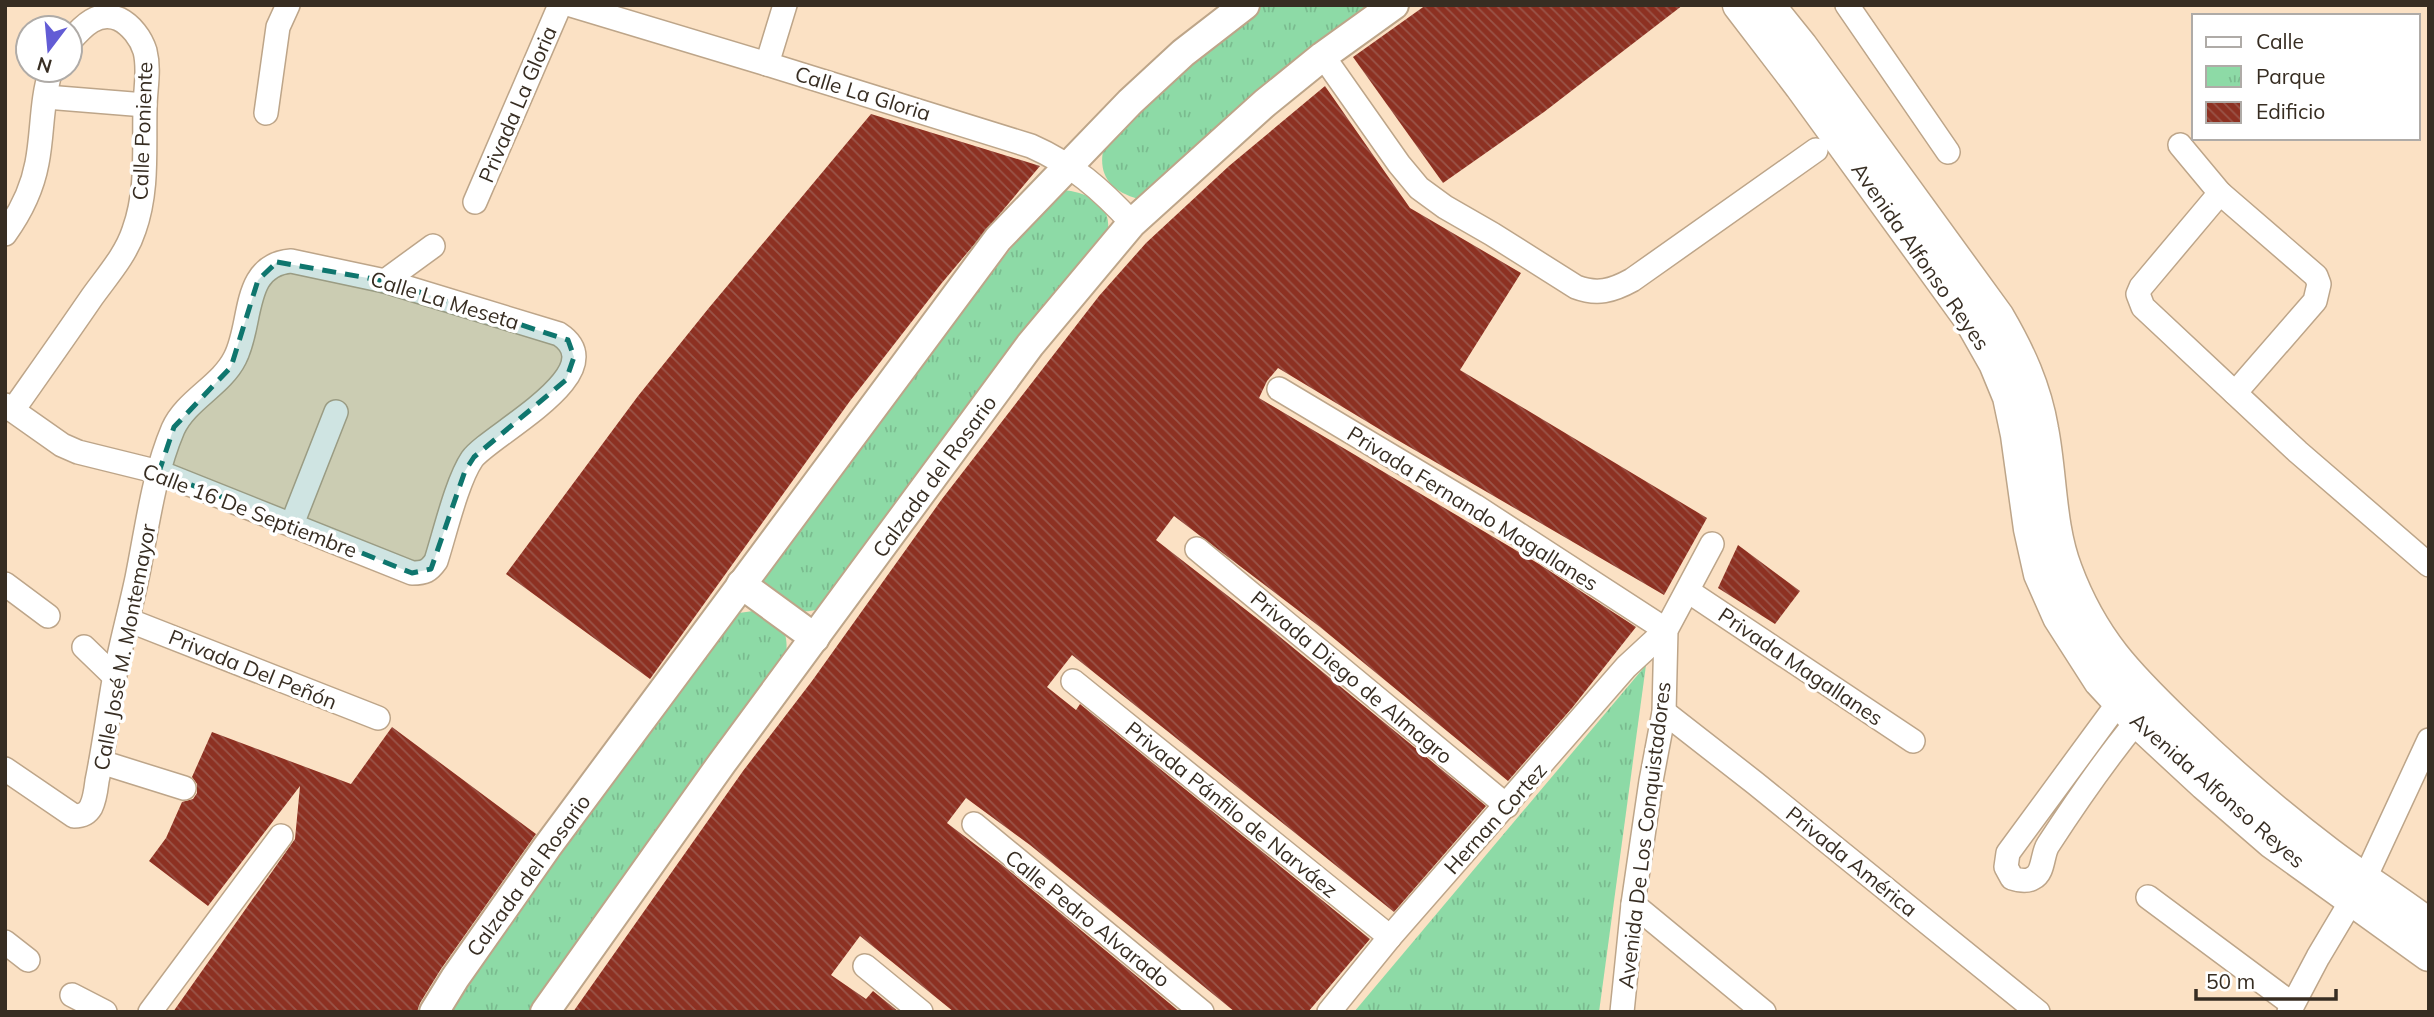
<svg xmlns="http://www.w3.org/2000/svg" width="2434" height="1017" font-family="Mulish,sans-serif">
<style>
.park{fill:url(#park-tufts)}
.building{fill:url(#building-back-hatch)}
.lines{fill:none;stroke-linecap:round;stroke-linejoin:round}
.minor-casing{stroke:#bda589;stroke-width:26}
.tertiary-casing{stroke:#bda589;stroke-width:32}
.secondary-casing{stroke:#bda589;stroke-width:35}
.minor{stroke:#fff;stroke-width:23}
.tertiary{stroke:#fff;stroke-width:28}
.secondary{stroke:#fff;stroke-width:32}
.marked{fill:#0f766e;fill-opacity:0.2;stroke:#0f766e;stroke-width:5;stroke-dasharray:14 9;stroke-linejoin:round}
.labels{text-anchor:middle;dominant-baseline:central;stroke-width:7;stroke-linejoin:round;paint-order:stroke}
.street-label{font-size:21px;fill:#372d22;stroke:#fff}
</style>
<defs>
<pattern id="park-tufts" width="24" height="20" patternUnits="userSpaceOnUse" patternTransform="scale(1.75)"><rect width="24" height="20" fill="#8ddaa6"/><path d="M3 7l-1-3M5 7V3M7 7l1-3M15 17l-1-3M17 17v-4M19 17l1-3" fill="none" stroke="#7abb8f"/></pattern>
<pattern id="building-back-hatch" width="6" height="6" patternUnits="userSpaceOnUse" patternTransform="scale(1.75)"><rect width="6" height="6" fill="#8d3122"/><path d="M-1 5l2 2M0 0l6 6M5-1l2 2" fill="none" stroke="#9a5549"/></pattern>
</defs>
<rect width="100%" height="100%" fill="#fbe1c4"/>
<g class="park">
<path d="M 1260,5 L 1380,5 L 1138,199 C 1110,191 1097,175 1104,146 L 1232,25 Z"/>
<path d="M 1059,190 C 1080,190 1111,201 1108,228 C 1107,235 1102,242 1099,249 L 823,608 C 792,618 774,605 762,577 L 932,350 L 1050,198 Z"/>
<path d="M 753,611 C 781,618 789,629 786,657 L 535,1012 L 446,1012 L 727,621 L 739,613 Z"/>
<path d="M 1646,665 L 1599,1012 L 1354,1012 Z"/>
</g>
<g class="building">
<path d="M 1426,5 L 1683,5 L 1544,112 L 1443,183 L 1353,57 Z"/>
<path d="M 1325,86 L 1410,208 L 1521,273 L 1460,370 L 1707,518 L 1664,595 L 1394,438 L 1278,368 L 1267,381 L 1259,398 L 1539,564 L 1636,627 L 1572,708 L 1508,781 L 1320,627 L 1174,516 L 1156,540 L 1268,627 L 1486,806 L 1394,912 L 1072,655 L 1047,687 L 1076,710 L 1080,704 L 1370,939 L 1308,1012 L 1235,1012 L 1030,845 L 966,798 L 947,823 L 1001,864 L 1180,1012 L 954,1012 L 860,936 L 831,975 L 866,999 L 873,991 L 899,1012 L 573,1012 L 743,771 L 812,681 L 942,499 L 1099,296 L 1146,243 L 1229,166 Z"/>
<path d="M 871,114 L 1040,166 L 941,284 L 850,401 L 650,679 L 506,574 L 638,396 L 708,309 Z"/>
<path d="M 1738,545 L 1800,591 L 1775,624 L 1718,588 Z"/>
<path d="M 392,727 L 536,834 L 441,969 L 420,1003 L 417,1012 L 173,1012 L 295,839 L 300,786 L 208,906 L 149,861 L 166,838 L 182,802 L 193,799 L 197,793 L 197,784 L 192,777 L 212,732 L 351,784 Z"/>
</g>
<g class="lines">
<defs>
<g id="minor">
<path d="M 571,5 L 767,64 L 1031,146 C 1072,164 1102,190 1132,223"/>
<path d="M 1847,5 L 1948,152"/>
<path d="M 1323,56 L 1399,164 L 1419,188 L 1445,207 L 1492,234 L 1576,287 C 1597,295 1612,291 1632,280 L 1816,150"/>
<path d="M 767,64 L 785,5"/>
<path d="M 46,97 L 145,105"/>
<path d="M 266,113 L 278,27 L 288,5"/>
<path d="M 2180,145 L 2220,193 L 2316,276 L 2319,284 L 2315,301 L 2235,393"/>
<path d="M 2220,193 L 2141,287 L 2138,294 L 2143,307 L 2298,452 L 2429,565"/>
<path d="M 475,202 L 560,5"/>
<path d="M 5,234 C 21,212 32,190 37,163 C 43,133 41,100 51,70"/>
<path d="M 385,281 L 433,246"/>
<path d="M 1279,389 L 1475,506 L 1666,630 L 1626,667 L 1390,937 L 1329,1012"/>
<path d="M 5,405 L 62,445 L 78,452 L 159,472 L 412,573 C 425,573 429,571 436,561 C 445,533 457,481 472,459 C 489,435 617,372 559,334 L 385,281 L 291,261 C 241,265 253,324 235,358 C 221,386 186,400 173,429 C 153,476 147,529 137,578 C 129,616 118,654 112,692 C 107,722 103,752 97,781 C 96,789 95,799 91,807 C 87,814 82,816 74,816 L 5,769"/>
<path d="M 13,410 C 39,373 66,335 92,297 C 107,276 126,255 134,230 C 148,191 144,150 145,109 C 145,89 150,71 145,51 C 141,38 131,25 119,19 C 98,10 83,26 70,41"/>
<path d="M 292,524 L 336,412"/>
<path d="M 1197,549 L 1507,806"/>
<path d="M 5,584 L 48,616"/>
<path d="M 1688,591 L 1913,741"/>
<path d="M 128,620 L 378,718"/>
<path d="M 84,647 L 114,676"/>
<path d="M 1073,681 L 1390,937"/>
<path d="M 2119,702 L 2008,853 L 2006,867 L 2012,878 C 2018,880 2027,882 2033,878 C 2044,873 2042,854 2048,845 C 2076,802 2105,760 2137,721"/>
<path d="M 1664,712 L 1755,783 L 2038,1012"/>
<path d="M 101,762 L 184,788"/>
<path d="M 974,824 L 1202,1012"/>
<path d="M 2148,897 L 2292,1004"/>
<path d="M 1633,904 L 1764,1012"/>
<path d="M 5,942 L 28,960"/>
<path d="M 865,966 L 921,1012"/>
<path d="M 72,995 L 105,1012"/>
<path d="M 150,1012 L 281,836"/>
<path d="M 1622,1012 L 1633,904 L 1651,781 L 1664,712 L 1666,630 L 1712,544"/>
<path d="M 2289,1012 L 2318,957 L 2365,878 L 2429,740"/>
</g>
<g id="tertiary">
<path d="M 741,584 L 815,638"/>
<path d="M 434,1012 L 455,978 L 547,847 L 998,239 L 1130,102 L 1183,53 L 1245,5"/>
<path d="M 545,1012 L 722,763 L 1030,345 L 1132,223 L 1265,103 L 1323,56 L 1394,5"/>
</g>
<g id="secondary">
<path d="M 1739,5 L 1801,86 L 1970,319 L 1995,363 L 2009,397 L 2017,435 L 2030,529 L 2040,574 L 2059,617 L 2100,681 L 2137,721 L 2205,784 L 2272,842 L 2429,955"/>
<path d="M 1768,5 L 1801,46 L 1998,317 C 2019,353 2035,388 2042,429 C 2051,475 2049,526 2066,570 C 2092,640 2128,676 2180,726 C 2228,772 2277,815 2329,854 C 2362,879 2396,900 2429,925"/>
</g>
</defs>
<use href="#minor" class="minor-casing"/>
<use href="#tertiary" class="tertiary-casing"/>
<use href="#secondary" class="secondary-casing"/>
<use href="#minor" class="minor"/>
<use href="#tertiary" class="tertiary"/>
<use href="#secondary" class="secondary"/>
</g>
<path class="marked" d="M 277,262 L 385,281 L 568,340 L 574,357 L 566,380 L 474,457 L 465,471 L 431,569 L 412,573 L 159,472 L 174,427 L 231,367 L 258,280 Z"/>
<g class="labels">
<g class="street-label">
<text transform="translate(863 93) rotate(17)">Calle La Gloria</text>
<text transform="translate(517 104) rotate(-67)">Privada La Gloria</text>
<text transform="translate(142 131) rotate(-88)">Calle Poniente</text>
<text transform="translate(1921 256) rotate(55)">Avenida Alfonso Reyes</text>
<text transform="translate(445 300) rotate(17)">Calle La Meseta</text>
<text transform="translate(934 476) rotate(-54)">Calzada del Rosario</text>
<text transform="translate(1473 508) rotate(32)">Privada Fernando Magallanes</text>
<text transform="translate(250 510) rotate(21)">Calle 16 De Septiembre</text>
<text transform="translate(124 647) rotate(-79)">Calle José M. Montemayor</text>
<text transform="translate(1801 666) rotate(34)">Privada Magallanes</text>
<text transform="translate(253 669) rotate(22)">Privada Del Peñón</text>
<text transform="translate(1352 677) rotate(40)">Privada Diego de Almagro</text>
<text transform="translate(2218 790) rotate(41)">Avenida Alfonso Reyes</text>
<text transform="translate(1232 809) rotate(39)">Privada Pánfilo de Narváez</text>
<text transform="translate(1495 818) rotate(-48)">Hernan Cortez</text>
<text transform="translate(1644 835) rotate(-83)">Avenida De Los Conquistadores</text>
<text transform="translate(1852 861) rotate(39)">Privada América</text>
<text transform="translate(528 875) rotate(-54)">Calzada del Rosario</text>
<text transform="translate(1088 918) rotate(39)">Calle Pedro Alvarado</text>
</g>
</g>
<rect width="2434" height="1017" fill="none" stroke="#372d22" stroke-width="14"/>
<rect x="2192" y="14" width="228" height="126" fill="#ffffff" stroke="#afaba7" stroke-width="2"/>
<rect x="2206" y="37" width="35" height="10" fill="#ffffff" stroke="#afaba7" stroke-width="2"/>
<text x="2256" y="49" font-size="21" fill="#372d22">Calle</text>
<rect x="2206" y="66" width="35" height="21" fill="url(#park-tufts)" stroke="#afaba7" stroke-width="2"/>
<text x="2256" y="84" font-size="21" fill="#372d22">Parque</text>
<rect x="2206" y="102" width="35" height="21" fill="url(#building-back-hatch)" stroke="#afaba7" stroke-width="2"/>
<text x="2256" y="119" font-size="21" fill="#372d22">Edificio</text>
<g transform="translate(49 49) rotate(196)"><circle r="33" fill="#ffffff" stroke="#afaba7" stroke-width="2"/>
<path d="M0-5L12 26L0 18L-12 26Z" fill="#625cd5"/>
<text y="-10" font-size="19" font-weight="bold" text-anchor="middle" fill="#372d22">N</text>
</g>
<path d="M2196 989v10h140v-10" fill="none" stroke="#372d22" stroke-width="3.5"/>
<text x="2206" y="989" font-size="21" fill="#372d22" stroke="#ffffff" stroke-width="5" paint-order="stroke">50 m</text>
</svg>
